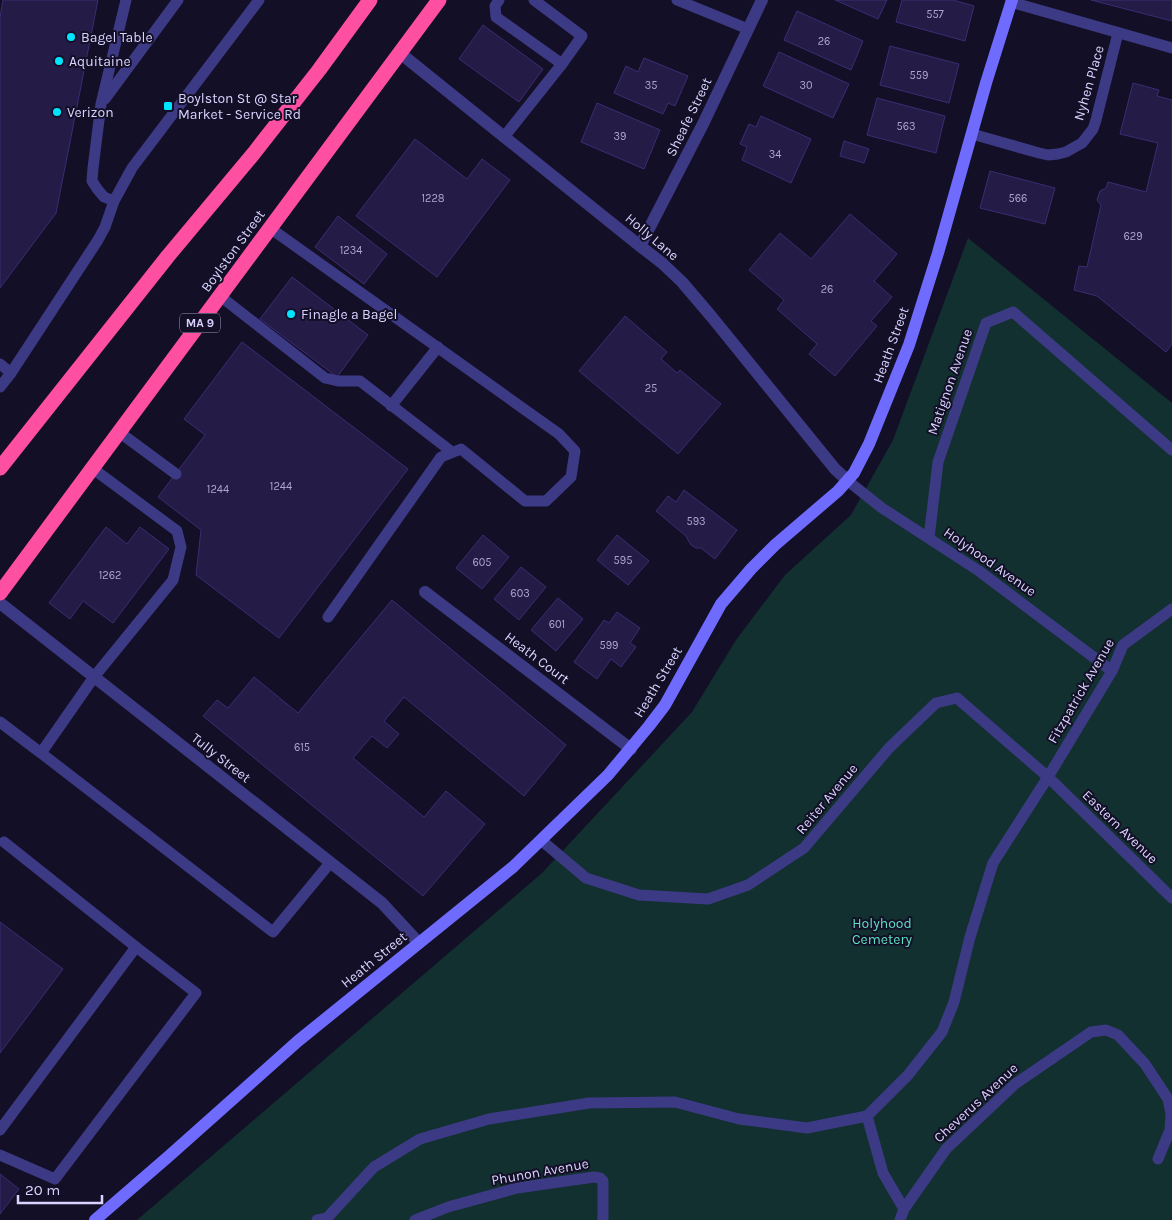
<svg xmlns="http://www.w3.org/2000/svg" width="1172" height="1220" font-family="Karla,sans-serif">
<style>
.green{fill:#12302f}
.building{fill:#241b47;stroke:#3b2d73}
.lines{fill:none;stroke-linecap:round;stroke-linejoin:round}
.lane{stroke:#3d3a85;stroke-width:11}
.street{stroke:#3d3a85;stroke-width:12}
.secondary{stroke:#6f6bff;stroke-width:12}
.highway{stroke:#ff4fa3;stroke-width:15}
.poi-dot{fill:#00e5ff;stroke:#130f26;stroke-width:2}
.labels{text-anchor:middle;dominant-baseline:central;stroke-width:4;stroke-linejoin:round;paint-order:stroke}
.number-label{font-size:11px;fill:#aca6d1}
.shield{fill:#130f26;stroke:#9e99be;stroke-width:1}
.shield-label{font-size:12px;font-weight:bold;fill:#d9d4ff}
.poi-label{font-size:14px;fill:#d9d4ff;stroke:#130f26;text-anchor:start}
.street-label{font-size:14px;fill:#d9d4ff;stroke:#130f26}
.park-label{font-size:14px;fill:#5fe0c0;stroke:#130f26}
</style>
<rect width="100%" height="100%" fill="#130f26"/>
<path class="green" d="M 968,238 L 1172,403 L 1172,1220 L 137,1220 L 542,873 L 692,712 L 736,640 L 785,575 L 851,515 L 893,440 Z"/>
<g class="building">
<path d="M 3,0 L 98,0 L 56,213 L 0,288 L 0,17 Z"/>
<path d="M 835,0 L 887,0 L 878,19 Z"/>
<path d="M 902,0 L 953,0 L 974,6 L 965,41 L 896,22 Z"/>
<path d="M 1091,0 L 1172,0 L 1172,21 Z"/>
<path d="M 797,11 L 863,41 L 851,70 L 784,40 Z"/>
<path d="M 483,25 L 543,69 L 519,102 L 459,59 Z"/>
<path d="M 890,46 L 959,64 L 949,103 L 880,85 Z"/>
<path d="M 779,52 L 849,84 L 833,118 L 763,86 Z"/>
<path d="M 644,58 L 688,76 L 675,106 L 668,103 L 663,114 L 614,93 L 626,66 L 638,72 Z"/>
<path d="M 1133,83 L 1159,90 L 1157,96 L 1172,100 L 1172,344 L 1166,352 L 1097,296 L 1074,290 L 1079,266 L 1087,267 L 1101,205 L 1097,200 L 1100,191 L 1106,188 L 1108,182 L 1146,192 L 1158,143 L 1120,134 Z"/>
<path d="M 877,98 L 945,116 L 936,153 L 867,135 Z"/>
<path d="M 597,103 L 660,130 L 644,169 L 581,142 Z"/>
<path d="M 761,116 L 811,139 L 791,183 L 742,160 L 747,147 L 740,144 L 749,124 L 756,127 Z"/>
<path d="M 415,139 L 467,179 L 482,159 L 510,180 L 437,277 L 356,216 Z"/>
<path d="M 844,141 L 869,149 L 864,163 L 840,156 Z"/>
<path d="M 990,171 L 1055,188 L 1045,224 L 980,208 Z"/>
<path d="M 850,214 L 897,254 L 874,281 L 892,297 L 871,321 L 877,326 L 835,376 L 809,354 L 817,344 L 777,309 L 784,300 L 749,270 L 780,233 L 811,259 Z"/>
<path d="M 338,216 L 387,254 L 364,284 L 315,247 Z"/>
<path d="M 292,277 L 368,335 L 337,377 L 260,319 Z"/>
<path d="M 625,316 L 667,352 L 661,359 L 677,373 L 680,370 L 721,404 L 678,454 L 579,371 Z"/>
<path d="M 242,342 L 408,469 L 279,638 L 196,575 L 201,530 L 158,497 L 205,435 L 184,419 Z"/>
<path d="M 684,490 L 737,530 L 715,559 L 701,548 L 696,548 L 691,545 L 688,540 L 686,536 L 656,511 L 668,496 L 676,502 Z"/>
<path d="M 106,527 L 127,544 L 140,527 L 169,549 L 113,623 L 83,601 L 70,619 L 49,603 Z"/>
<path d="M 483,535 L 509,557 L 482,589 L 456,568 Z"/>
<path d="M 617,535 L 649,561 L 628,585 L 597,560 Z"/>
<path d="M 521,567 L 546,587 L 519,620 L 494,599 Z"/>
<path d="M 558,598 L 583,619 L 556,651 L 531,630 Z"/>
<path d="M 392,600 L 566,745 L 524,796 L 404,697 L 384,721 L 399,734 L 387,748 L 372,736 L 353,758 L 424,817 L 446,791 L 485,824 L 423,896 L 203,716 L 217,700 L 228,708 L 254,677 L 298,713 Z"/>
<path d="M 617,612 L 640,628 L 630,643 L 636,647 L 621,667 L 611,659 L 597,679 L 574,662 L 604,620 L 609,623 Z"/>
<path d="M 0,922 L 63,969 L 0,1053 Z"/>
<path d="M 0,1174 L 19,1189 L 0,1214 Z"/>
</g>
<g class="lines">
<g class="lane">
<path d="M 499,0 L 495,6 L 496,17 L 562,64"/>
<path d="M 677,0 L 748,29"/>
<path d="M 1011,2 L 1172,48"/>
<path d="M 105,99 L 178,0"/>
<path d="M 972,134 L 1039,153 L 1048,155 L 1058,154 L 1066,152 L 1082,143 L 1093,129 L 1096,120 L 1118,33"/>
<path d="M 504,137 L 562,64 L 582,36 L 534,0"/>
<path d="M 114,201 L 104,197 L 98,190 L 92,181 L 93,168 L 101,104 L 126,0"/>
<path d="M 270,228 L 559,434 L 575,451 L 571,477 L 546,501 L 525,501 L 461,449 L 441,457 L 328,617"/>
<path d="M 220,296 L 325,378 L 338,381 L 360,381 L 452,452"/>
<path d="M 0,364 L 11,373"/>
<path d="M 0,387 L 11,373 L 98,240 L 105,227 L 114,201 L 132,168 L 259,0"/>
<path d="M 391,406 L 438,347"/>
<path d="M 119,432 L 176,474"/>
<path d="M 92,468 L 177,531 L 181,547 L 173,580 L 94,677 L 41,753 L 273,932 L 330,863"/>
<path d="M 848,481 L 882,508 L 979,571 L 1112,671"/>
<path d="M 929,538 L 938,462 L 986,323 L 1013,312 L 1172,450"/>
<path d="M 0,722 L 41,753"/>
<path d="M 541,840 L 586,878 L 639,895 L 708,899 L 748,885 L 804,848 L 889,748 L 936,703 L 957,698 L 1048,777 L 1172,898"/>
<path d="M 867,1116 L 883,1173 L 904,1209 L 900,1220"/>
<path d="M 0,1130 L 136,947 L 4,842"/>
<path d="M 0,1155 L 55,1179 L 196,993 L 136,947"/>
<path d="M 904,1209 L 946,1149 L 1015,1084 L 1091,1032 L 1106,1030 L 1118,1035 L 1145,1064 L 1168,1099 L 1171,1114 L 1170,1130 L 1158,1159"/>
<path d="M 317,1220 L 327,1218 L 374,1167 L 420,1139 L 489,1119 L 589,1103 L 675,1102 L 739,1119 L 807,1128 L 867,1116 L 908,1075 L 942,1032 L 954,1002 L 970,937 L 993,863 L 1048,777 L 1112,671 L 1123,645 L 1172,609"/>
<path d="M 415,1220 L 448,1207 L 517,1188 L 594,1177 L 600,1178 L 603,1181 L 603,1220"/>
</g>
<g class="street">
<path d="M 400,53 L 640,246 L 662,263 L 682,282 L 711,316 L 835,469 L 848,481"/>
<path d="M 640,246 L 703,124 L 762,0"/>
<path d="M 425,592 L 631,749"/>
<path d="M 0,603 L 382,903 L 419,943"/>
</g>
<path class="secondary" d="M 95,1220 L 169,1156 L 298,1041 L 513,867 L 608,775 L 649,726 L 665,705 L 721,604 L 751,569 L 775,545 L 838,491 L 854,473 L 869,444 L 909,345 L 938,253 L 986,83 L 1012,0"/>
<g class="highway">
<path d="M 0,468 L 168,256 L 254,153 L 319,70 L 370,0"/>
<path d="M 0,593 L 439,0"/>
</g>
</g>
<g class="poi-dot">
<circle cx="71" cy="37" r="5"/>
<circle cx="59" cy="61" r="5"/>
<rect x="163" y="101" width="10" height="10" rx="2.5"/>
<circle cx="57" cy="112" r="5"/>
<circle cx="291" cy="314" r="5"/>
</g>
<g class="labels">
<g class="number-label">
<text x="935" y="14">557</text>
<text x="824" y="41">26</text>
<text x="919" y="75">559</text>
<text x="651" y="85">35</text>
<text x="806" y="85">30</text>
<text x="906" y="126">563</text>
<text x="620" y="136">39</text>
<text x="775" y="154">34</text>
<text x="433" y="198">1228</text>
<text x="1018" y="198">566</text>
<text x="1133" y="236">629</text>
<text x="351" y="250">1234</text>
<text x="827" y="289">26</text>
<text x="651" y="388">25</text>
<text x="281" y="486">1244</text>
<text x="218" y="489">1244</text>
<text x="696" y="521">593</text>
<text x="623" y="560">595</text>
<text x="482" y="562">605</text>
<text x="110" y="575">1262</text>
<text x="520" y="593">603</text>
<text x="557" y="624">601</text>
<text x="609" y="645">599</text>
<text x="302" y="747">615</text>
</g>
<rect class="shield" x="180" y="313.5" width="40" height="19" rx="4"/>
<g class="shield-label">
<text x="200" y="323">MA 9</text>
</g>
<g class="poi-label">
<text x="81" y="37">Bagel Table</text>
<text x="69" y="61">Aquitaine</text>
<text x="178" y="98">Boylston St @ Star<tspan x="178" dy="16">Market - Service Rd</tspan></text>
<text x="67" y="112">Verizon</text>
<text x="301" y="314">Finagle a Bagel</text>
</g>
<g class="street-label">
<text transform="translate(1089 83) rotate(-74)">Nyhen Place</text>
<text transform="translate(689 117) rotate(-64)">Sheafe Street</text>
<text transform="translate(652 237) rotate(40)">Holly Lane</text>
<text transform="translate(233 251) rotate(-54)">Boylston Street</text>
<text transform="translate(891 345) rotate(-70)">Heath Street</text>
<text transform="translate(950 382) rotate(-71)">Matignon Avenue</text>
<text transform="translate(990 562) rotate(35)">Holyhood Avenue</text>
<text transform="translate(537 658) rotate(37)">Heath Court</text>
<text transform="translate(658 682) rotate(-59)">Heath Street</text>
<text transform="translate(1081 691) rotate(-60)">Fitzpatrick Avenue</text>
<text transform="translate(221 758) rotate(38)">Tully Street</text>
<text transform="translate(827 799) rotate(-50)">Reiter Avenue</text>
<text transform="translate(1120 827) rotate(44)">Eastern Avenue</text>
<text transform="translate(374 960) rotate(-39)">Heath Street</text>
<text transform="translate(976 1103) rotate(-43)">Cheverus Avenue</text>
<text transform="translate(540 1172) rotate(-10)">Phunon Avenue</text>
</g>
<g class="park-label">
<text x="882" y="923">Holyhood<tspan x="882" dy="16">Cemetery</tspan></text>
</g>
</g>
<path d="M18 1195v8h84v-8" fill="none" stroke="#d9d4ff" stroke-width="2.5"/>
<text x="25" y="1195" font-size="15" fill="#d9d4ff" stroke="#130f26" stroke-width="4" paint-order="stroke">20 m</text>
</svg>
